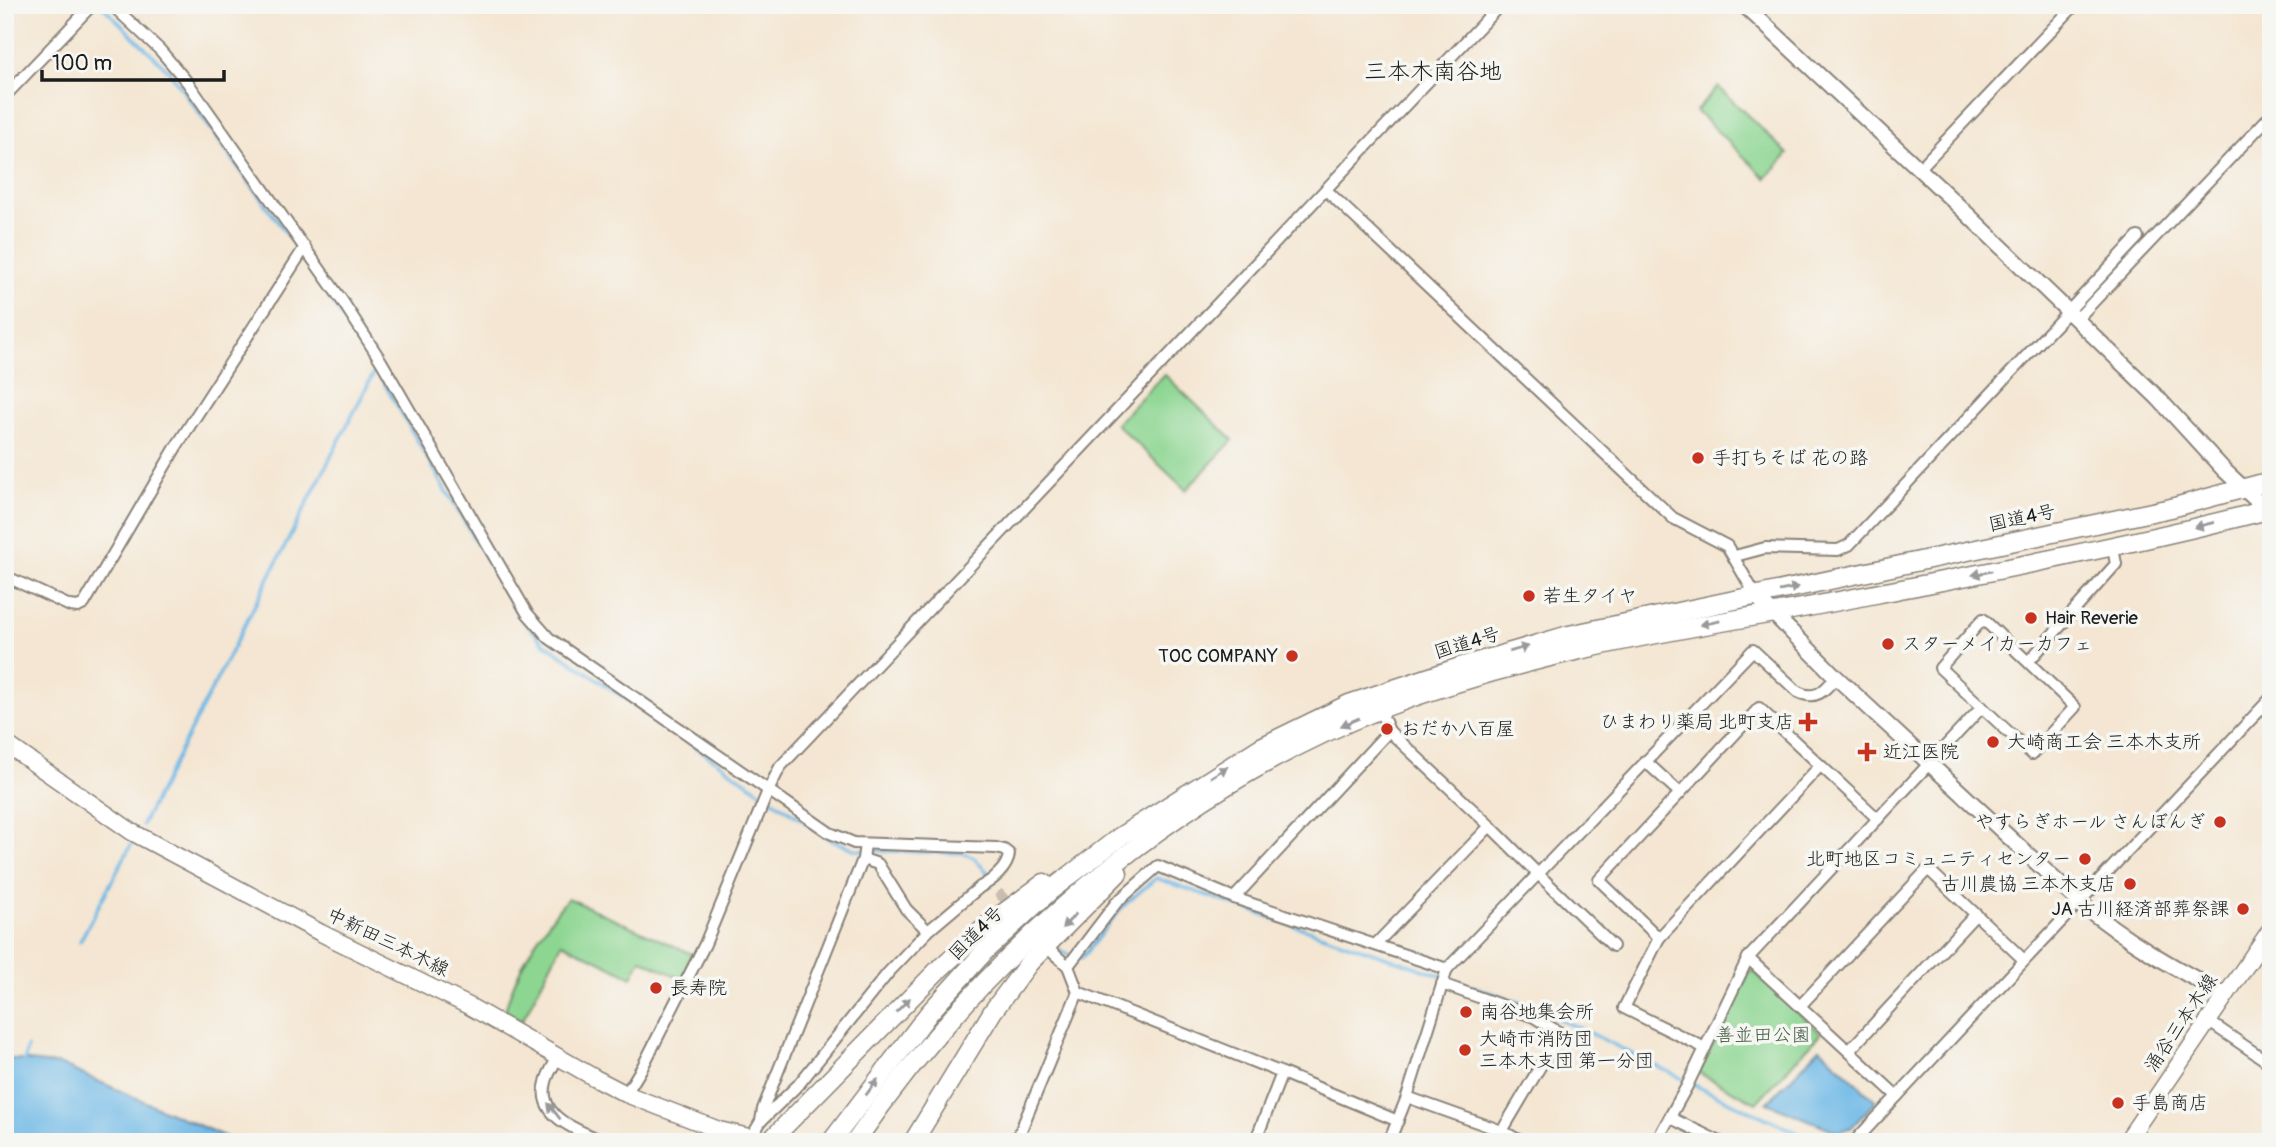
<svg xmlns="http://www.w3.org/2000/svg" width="2276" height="1147" font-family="Pangolin,'Klee One',sans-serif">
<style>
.green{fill:#8dd692;stroke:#547957;stroke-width:2}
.water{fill:#6db8e6;stroke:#446a81;stroke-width:2}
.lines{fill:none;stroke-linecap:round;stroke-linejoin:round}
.stream{stroke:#6db8e6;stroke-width:3.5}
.minor-tunnel{stroke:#c9beae;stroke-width:10;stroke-dasharray:10 5;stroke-linecap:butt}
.minor-casing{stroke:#888177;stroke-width:14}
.tertiary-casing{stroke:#888177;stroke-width:18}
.secondary-casing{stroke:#888177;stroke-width:19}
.trunk-casing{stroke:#888177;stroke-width:21}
.minor{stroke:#fff;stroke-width:10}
.tertiary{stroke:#fff;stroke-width:14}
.secondary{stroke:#fff;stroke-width:16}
.trunk{stroke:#fff;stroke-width:18}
.oneway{fill:#999}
.poi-dot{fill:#c8321e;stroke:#f6f6f2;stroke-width:2.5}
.labels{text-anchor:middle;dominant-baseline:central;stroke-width:7;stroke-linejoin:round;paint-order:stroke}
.poi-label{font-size:19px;fill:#1c1c1c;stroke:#f6f6f2;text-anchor:start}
.street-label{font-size:19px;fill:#1c1c1c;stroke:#f6f6f2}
.park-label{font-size:19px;fill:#445d45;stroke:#f6f6f2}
.quarter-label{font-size:23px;fill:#1c1c1c;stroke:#f6f6f2}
</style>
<rect width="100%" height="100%" fill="#f6f6f2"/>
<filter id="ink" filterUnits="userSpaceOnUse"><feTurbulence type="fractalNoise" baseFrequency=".0143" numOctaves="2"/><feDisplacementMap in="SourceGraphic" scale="14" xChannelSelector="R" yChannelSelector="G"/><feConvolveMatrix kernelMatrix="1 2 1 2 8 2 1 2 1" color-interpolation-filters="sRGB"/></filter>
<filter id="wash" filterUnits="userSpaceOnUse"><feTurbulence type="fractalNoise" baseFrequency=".00686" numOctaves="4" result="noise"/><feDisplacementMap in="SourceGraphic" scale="28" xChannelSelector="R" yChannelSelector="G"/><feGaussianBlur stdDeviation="1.57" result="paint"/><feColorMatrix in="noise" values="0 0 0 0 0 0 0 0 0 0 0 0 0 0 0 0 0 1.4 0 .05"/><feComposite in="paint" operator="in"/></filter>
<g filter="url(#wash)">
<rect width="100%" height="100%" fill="#f4e6d2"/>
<g class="green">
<path d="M 1718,87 L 1788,154 L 1766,178 L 1696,111 Z"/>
<path d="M 1164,374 L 1233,440 L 1186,490 L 1116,424 Z"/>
<path d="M 568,898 L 692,954 L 682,979 L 641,959 L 632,977 L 562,943 L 522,1021 L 505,1011 C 516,968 540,931 568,898 Z"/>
<path d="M 1751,969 L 1821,1033 L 1756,1103 L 1699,1073 Z"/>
</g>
<g class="water">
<path d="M 1820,1048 L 1876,1101 L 1852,1127 L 1838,1132 L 1767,1103 Z"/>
<path d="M 5,1058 L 61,1065 L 237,1142 L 5,1142 Z"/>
</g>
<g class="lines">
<g class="stream">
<path d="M 101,5 L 169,71 L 299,251"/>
<path d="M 303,257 L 376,369 L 518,614 L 543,642 L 831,840 L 857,850 L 963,853 L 974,858 L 989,874"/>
<path d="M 142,825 L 376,369"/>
<path d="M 80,941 L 131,845"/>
<path d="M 1057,949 L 1070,955"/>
<path d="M 1079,958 L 1081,959 L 1122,907 L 1156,878 L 1521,1003 L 1584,1030 L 1709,1092 L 1818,1142"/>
<path d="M 24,1065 L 27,1047"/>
</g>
</g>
</g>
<g filter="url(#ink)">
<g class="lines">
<path class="minor-tunnel" d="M 998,892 L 1013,909"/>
<defs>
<g id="minor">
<path d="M 112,5 L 160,50 L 188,83 L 343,302 L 381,361 L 527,613 L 549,638 L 830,833 L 854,843 L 996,848 L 1004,850 L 1009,854 C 1008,868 992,881 980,887 L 928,931 L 888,973 L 799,1084 L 761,1121 L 751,1138"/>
<path d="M 5,96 L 92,5"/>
<path d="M 1919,169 L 2075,5"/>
<path d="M 1326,190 L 1673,518 L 1727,546 L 1756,596"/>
<path d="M 2076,320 L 2271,115"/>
<path d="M 1735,556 L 1765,548 L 1838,550 L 1849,545 L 2138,237"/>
<path d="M 5,576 L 70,606 L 78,607 L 84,604 L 176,447 L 305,247"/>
<path d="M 2028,662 L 2075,707 L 2032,754 L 1940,668 L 1983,619 L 2028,662 L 2116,564 L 2113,548"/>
<path d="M 1380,710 L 1389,731 L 1490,826"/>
<path d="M 1645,761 L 1680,793 L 1599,880 L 1659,938 L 1624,1008 L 1705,1048"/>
<path d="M 1680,793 L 1759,708 L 1878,819"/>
<path d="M 863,859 L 878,864 L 906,909 L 928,931"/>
<path d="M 1234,898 L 1389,731"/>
<path d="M 1659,938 L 1820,766"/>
<path d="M 1613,946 L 1538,874 L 1753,650 L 1798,692 C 1817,701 1825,690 1836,677"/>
<path d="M 1053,953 L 1068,966"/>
<path d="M 1748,958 L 1897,1096"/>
<path d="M 1442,984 L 1534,1017 L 1560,1033 L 1502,1131 L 1522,1142"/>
<path d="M 1800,1006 L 1928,869 L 2024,960"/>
<path d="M 2208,1021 L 2271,1064"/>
<path d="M 1849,1051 L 1976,914"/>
<path d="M 558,1057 C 554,1065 548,1073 546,1082 C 536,1118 580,1131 605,1142"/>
<path d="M 1282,1073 L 1398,1121"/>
<path d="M 626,1094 L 643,1066 L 705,944 L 768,791 L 780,767 L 1500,5"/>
<path d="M 1407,1097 L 1502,1131"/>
<path d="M 1671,1118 L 1720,1142"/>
<path d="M 761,1121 L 763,1109 L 863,859 L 865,844"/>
<path d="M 1016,1142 L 1078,992"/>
<path d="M 1255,1142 L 1282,1073 L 1078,992 L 1068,966 L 1116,903 L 1158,866 L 1234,898 L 1447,969 L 1538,874 L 1490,826 L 1375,945"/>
<path d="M 1389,1142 L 1407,1097 L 1447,969"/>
<path d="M 1656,1142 L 1687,1086 L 1748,958 L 1982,707"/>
<path d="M 1854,1142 L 2271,698"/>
</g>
<g id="tertiary">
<path d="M 1744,5 L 1963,210 L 2158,398 L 2224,470 L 2271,514"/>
<path d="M 1756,596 L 1836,677 L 2079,902 C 2127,941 2171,966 2225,995"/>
</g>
<g id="secondary">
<path d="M 5,743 L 132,832 L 321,933 L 469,1006 L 595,1078 L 626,1094 L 719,1130 L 770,1142"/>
<path d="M 2126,1142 L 2271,929"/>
</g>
<g id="trunk">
<path d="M 769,1142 L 936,972 L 990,923 L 1044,883"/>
<path d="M 831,1142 L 929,1013 L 986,950 L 1051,890 L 1121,836 L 1261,747 L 1349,704 L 1460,667 L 1569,635 L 2171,508 L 2271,481"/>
<path d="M 855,1142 C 983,956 1171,790 1383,708 C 1510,660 1641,635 1774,613 C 1827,604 1879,593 1932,583 C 2046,561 2159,538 2271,509"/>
<path d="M 913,1142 L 993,1011 L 1029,963 L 1118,873"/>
</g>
</defs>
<use href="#minor" class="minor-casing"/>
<use href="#tertiary" class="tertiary-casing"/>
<use href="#secondary" class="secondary-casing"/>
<use href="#trunk" class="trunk-casing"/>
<use href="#minor" class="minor"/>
<use href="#tertiary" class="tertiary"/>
<use href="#secondary" class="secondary"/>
<use href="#trunk" class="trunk"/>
</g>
<defs><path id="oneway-solid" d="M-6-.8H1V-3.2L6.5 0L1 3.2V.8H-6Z" transform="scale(1.75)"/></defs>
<g class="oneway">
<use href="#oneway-solid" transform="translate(2204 525) rotate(166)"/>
<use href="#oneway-solid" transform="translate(1982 573) rotate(169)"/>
<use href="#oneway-solid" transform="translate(1789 589) rotate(-12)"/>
<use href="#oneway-solid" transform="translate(1710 623) rotate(169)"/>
<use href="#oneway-solid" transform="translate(1519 649) rotate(-16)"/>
<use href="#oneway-solid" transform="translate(1350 722) rotate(157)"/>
<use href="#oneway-solid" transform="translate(1219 772) rotate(-32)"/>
<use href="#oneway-solid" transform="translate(1069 921) rotate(134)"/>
<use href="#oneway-solid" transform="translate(903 1005) rotate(-45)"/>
<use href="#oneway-solid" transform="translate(872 1087) rotate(-53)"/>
<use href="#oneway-solid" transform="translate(554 1111) rotate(-128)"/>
</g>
</g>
<g class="poi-dot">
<circle cx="1698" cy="458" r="7"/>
<circle cx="1529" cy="596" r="7"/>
<circle cx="2031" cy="618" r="7"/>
<circle cx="1888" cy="644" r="7"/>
<circle cx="1292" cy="656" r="7"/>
<path d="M1804.5 711.5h7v7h7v7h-7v7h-7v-7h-7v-7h7z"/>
<circle cx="1387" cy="729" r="7"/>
<circle cx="1993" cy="742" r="7"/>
<path d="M1863.5 741.5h7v7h7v7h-7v7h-7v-7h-7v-7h7z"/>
<circle cx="2220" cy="822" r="7"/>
<circle cx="2085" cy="859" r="7"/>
<circle cx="2130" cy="884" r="7"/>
<circle cx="2243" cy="909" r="7"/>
<circle cx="656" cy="988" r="7"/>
<circle cx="1466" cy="1012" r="7"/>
<circle cx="1465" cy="1050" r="7"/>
<circle cx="2118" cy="1103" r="7"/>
</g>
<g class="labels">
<g class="poi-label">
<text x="1712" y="458">手打ちそば 花の路</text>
<text x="1543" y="596">若生タイヤ</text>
<text x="2045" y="618">Hair Reverie</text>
<text x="1902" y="644">スターメイカーカフェ</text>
<text x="1278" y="656" text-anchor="end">TOC COMPANY</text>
<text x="1794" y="722" text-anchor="end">ひまわり薬局 北町支店</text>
<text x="1401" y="729">おだか八百屋</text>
<text x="2007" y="742">大崎商工会 三本木支所</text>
<text x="1883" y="752">近江医院</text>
<text x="2206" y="822" text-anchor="end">やすらぎホール さんぼんぎ</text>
<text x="2071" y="859" text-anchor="end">北町地区コミュニティセンター</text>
<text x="2116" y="884" text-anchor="end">古川農協 三本木支店</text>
<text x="2229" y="909" text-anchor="end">JA 古川経済部葬祭課</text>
<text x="670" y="988">長寿院</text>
<text x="1480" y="1012">南谷地集会所</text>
<text x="1479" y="1039">大崎市消防団<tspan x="1479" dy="22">三本木支団 第一分団</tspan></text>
<text x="2132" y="1103">手島商店</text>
</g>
<g class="street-label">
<text transform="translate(2022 518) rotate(-12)">国道4号</text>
<text transform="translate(1467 643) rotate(-17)">国道4号</text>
<text transform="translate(976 933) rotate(-45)">国道4号</text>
<text transform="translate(388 942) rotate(26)">中新田三本木線</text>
<text transform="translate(2181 1023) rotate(-56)">涌谷三本木線</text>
</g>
<g class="park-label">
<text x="1763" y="1035">善並田公園</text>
</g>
<g class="quarter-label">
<text x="1433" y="71">三本木南谷地</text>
</g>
</g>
<rect width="2276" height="1147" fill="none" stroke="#f6f6f2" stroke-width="28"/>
<path d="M42 70v10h182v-10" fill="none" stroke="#1c1c1c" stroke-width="3.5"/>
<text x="52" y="70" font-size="21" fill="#1c1c1c" stroke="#f6f6f2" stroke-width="5" paint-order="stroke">100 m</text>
</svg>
